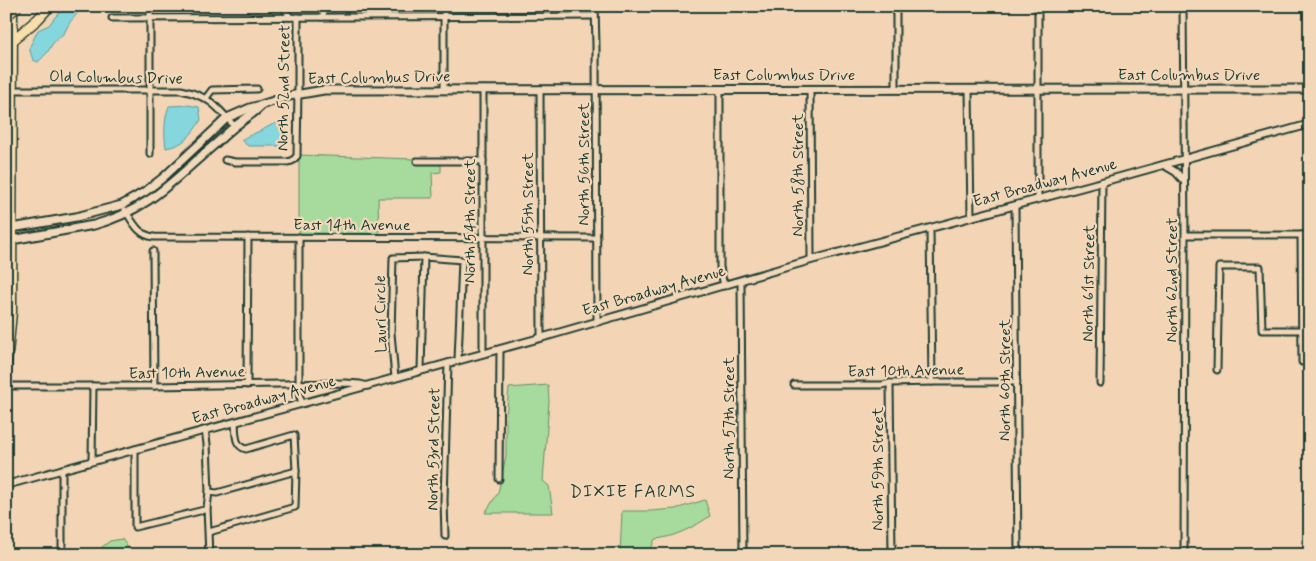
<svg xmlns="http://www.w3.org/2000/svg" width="1316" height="561" font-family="Mynerve,sans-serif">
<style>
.green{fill:#a7db9d;stroke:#638c68}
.water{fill:#85d7dd;stroke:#5c9999}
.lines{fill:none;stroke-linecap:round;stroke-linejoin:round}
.minor-casing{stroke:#1f3d34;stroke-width:9}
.tertiary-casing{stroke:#1f3d34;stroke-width:10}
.secondary-casing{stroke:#1f3d34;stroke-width:11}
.primary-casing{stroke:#1f3d34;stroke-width:11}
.motorway-casing{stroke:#1f3d34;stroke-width:12}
.minor{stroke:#f2d8b9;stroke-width:5}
.tertiary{stroke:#f2d8b9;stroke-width:6}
.secondary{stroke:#f2d8b9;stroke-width:7}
.primary{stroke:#f9deab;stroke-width:8}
.motorway{stroke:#f9deab;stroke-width:9}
.motorway-bridge-casing{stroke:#1f3d34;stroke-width:12;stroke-linecap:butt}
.motorway-bridge{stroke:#f9deab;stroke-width:9}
.labels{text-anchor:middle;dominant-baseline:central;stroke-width:4.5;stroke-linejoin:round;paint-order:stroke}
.street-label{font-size:16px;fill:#1f3d34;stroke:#f2d8b9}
.neighbourhood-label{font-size:18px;letter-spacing:1px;fill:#1f3d34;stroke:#f2d8b9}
</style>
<rect width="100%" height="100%" fill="#f3d5b5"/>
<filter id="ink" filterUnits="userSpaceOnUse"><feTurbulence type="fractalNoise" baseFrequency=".02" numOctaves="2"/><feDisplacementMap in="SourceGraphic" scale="10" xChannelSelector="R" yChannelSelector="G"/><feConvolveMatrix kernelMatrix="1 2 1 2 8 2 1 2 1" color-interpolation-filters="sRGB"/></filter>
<g filter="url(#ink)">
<g class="green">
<path d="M 299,155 L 415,159 L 415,164 L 441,164 L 441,172 L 432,173 L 433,198 L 378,198 L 379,234 L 299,234 Z"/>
<path d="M 548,385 L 549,401 L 543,481 L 549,486 L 553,513 L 485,513 L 498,493 L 506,456 L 506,417 L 509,388 Z"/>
<path d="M 705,500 L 710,516 C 696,526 673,538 655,539 L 650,551 L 656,555 L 620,555 L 622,511 L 651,511 L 675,509 Z"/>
<path d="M 122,539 L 129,549 L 128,555 L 102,555 L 102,547 L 110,541 Z"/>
</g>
<g class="water">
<path d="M 66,6 L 84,6 L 70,22 L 64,33 L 53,43 L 47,53 L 38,62 L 33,60 L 30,51 L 30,46 L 38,30 L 49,25 L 55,17 Z"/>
<path d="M 188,105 L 199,107 L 201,120 C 191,135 185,145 166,148 C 164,133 164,120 169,106 Z"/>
<path d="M 283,121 L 283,139 L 279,146 L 248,146 L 241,140 C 247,136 253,134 260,131 C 268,127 274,123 283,121 Z"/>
</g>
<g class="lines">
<defs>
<g id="minor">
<path d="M 150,6 L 150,154"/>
<path d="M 283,6 L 290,17"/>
<path d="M 595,6 L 596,46 L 597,321"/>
<path d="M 896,6 L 896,89"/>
<path d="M 1038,6 L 1038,199"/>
<path d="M 1183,6 L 1185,235 L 1184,555"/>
<path d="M 322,17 L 326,6"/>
<path d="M 112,18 L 595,16"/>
<path d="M 444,89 L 444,6"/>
<path d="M 483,89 L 483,353"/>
<path d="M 540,89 L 541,338"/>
<path d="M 720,89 L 720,267 L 724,286"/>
<path d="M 810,89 L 811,260"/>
<path d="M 12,90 L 181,90 C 209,96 217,106 235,127"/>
<path d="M 969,90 L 971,217"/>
<path d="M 206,98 L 212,90 L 257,89"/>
<path d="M 225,160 L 235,162 L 287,162 L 292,161 L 297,156 L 298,89 L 298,17"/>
<path d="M 417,161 L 483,161"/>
<path d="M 1015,206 L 1018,555"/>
<path d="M 125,210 C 133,222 138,235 154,237 L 597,238"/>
<path d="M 930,229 L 932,382"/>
<path d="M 1185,235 L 1310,235"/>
<path d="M 1301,235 L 1302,362"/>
<path d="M 299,237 L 299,394 L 302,403"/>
<path d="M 153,251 L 154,386"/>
<path d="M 741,281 L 743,555"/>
<path d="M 421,370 L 424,257"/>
<path d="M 1217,370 L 1219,267 L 1260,267 L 1262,330 L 1302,330"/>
<path d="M 395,378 L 391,333 L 393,258 L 424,257 L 462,260 L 458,360"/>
<path d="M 890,383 L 892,554"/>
<path d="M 1100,383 L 1102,182"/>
<path d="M 247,385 L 248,237"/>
<path d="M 794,385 L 882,385 L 890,383 L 932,382 L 1017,382"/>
<path d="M 6,386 L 154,386 L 346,383 L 360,384 L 368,386"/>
<path d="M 205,430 L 207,444 L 209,492 L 207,508 L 209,555"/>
<path d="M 135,449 L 135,527 L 204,510 L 207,508"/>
<path d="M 92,461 L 93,386"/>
<path d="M 62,469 L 62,555"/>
<path d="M 499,479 L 500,349"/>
<path d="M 209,492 L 217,493 L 296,471"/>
<path d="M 209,532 L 295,507 L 296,471 L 294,435 L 246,449 C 234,446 236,433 235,422"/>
<path d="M 445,536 L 444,500 L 448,363"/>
</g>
<g id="tertiary">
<path d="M 1164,165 L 1176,172 L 1184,181"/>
<path d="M 6,485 L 551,335 L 811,260 L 1102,182 L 1310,124"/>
</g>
<g id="secondary">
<path d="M 6,229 L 76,217 L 122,205 L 146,191 L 164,177 L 227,118 L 250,108 L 261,105 L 289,96 L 324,90 L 1310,89"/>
<path d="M 6,241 L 94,225 C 149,210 173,180 214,145 C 221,139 227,133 234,127 C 243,120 253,114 261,106"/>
</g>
<g id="primary">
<path d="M 6,30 L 13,41"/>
<path d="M 6,375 L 12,312 L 13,7"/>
</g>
<path id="motorway" d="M 6,46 L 38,19 L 50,6"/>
</defs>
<use href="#minor" class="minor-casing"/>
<use href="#tertiary" class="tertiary-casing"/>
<use href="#secondary" class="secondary-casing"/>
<use href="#primary" class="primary-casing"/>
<use href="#motorway" class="motorway-casing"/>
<use href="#minor" class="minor"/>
<use href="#tertiary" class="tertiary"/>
<use href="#secondary" class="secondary"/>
<use href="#primary" class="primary"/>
<use href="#motorway" class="motorway"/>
<defs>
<path id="motorway-bridge" d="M 6,16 L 18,6"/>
</defs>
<use href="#motorway-bridge" class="motorway-bridge-casing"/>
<use href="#motorway-bridge" class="motorway-bridge"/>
</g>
</g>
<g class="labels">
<g class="street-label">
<text x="784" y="75">East Columbus Drive</text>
<text x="1189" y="75">East Columbus Drive</text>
<text transform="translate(116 78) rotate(1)">Old Columbus Drive</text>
<text transform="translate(379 78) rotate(-1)">East Columbus Drive</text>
<text transform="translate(284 88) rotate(-89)">North 52nd Street</text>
<text transform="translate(584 164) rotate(-90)">North 56th Street</text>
<text transform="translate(798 175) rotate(-90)">North 58th Street</text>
<text transform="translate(1045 183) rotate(-15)">East Broadway Avenue</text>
<text transform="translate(528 214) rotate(-90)">North 55th Street</text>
<text transform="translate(470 221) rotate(-90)">North 54th Street</text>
<text x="352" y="225">East 14th Avenue</text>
<text transform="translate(1172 280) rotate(-90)">North 62nd Street</text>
<text transform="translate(1089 283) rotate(-89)">North 61st Street</text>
<text transform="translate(654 291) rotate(-16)">East Broadway Avenue</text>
<text transform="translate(381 314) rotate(-91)">Lauri Circle</text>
<text transform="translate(906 371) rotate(-1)">East 10th Avenue</text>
<text transform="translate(187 373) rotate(-1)">East 10th Avenue</text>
<text transform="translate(1005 380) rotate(-90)">North 60th Street</text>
<text transform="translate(264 400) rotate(-15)">East Broadway Avenue</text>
<text transform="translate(729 418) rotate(-90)">North 57th Street</text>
<text transform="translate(434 449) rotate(-89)">North 53rd Street</text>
<text transform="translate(878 469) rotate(-90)">North 59th Street</text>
</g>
<g class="neighbourhood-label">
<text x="633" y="492">DIXIE FARMS</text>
</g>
</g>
<rect width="1316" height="561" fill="none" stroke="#f2d8b9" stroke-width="25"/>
<rect x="12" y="12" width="1291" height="536" fill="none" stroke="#1f3d34" stroke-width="2" filter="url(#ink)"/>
</svg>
